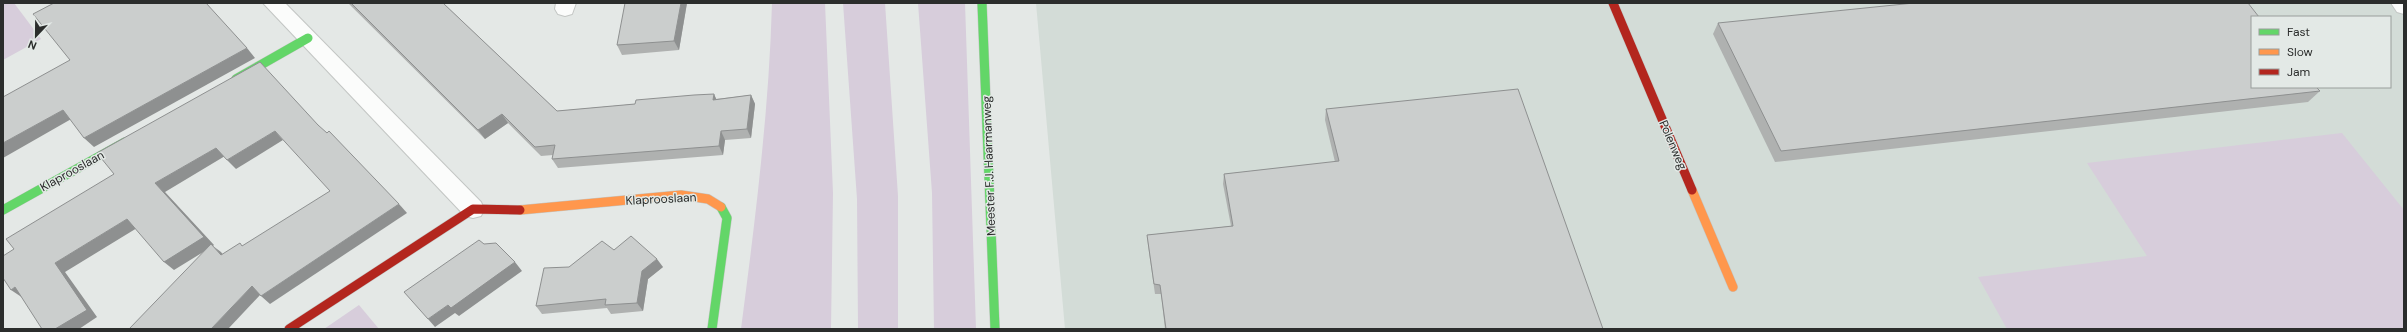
<svg xmlns="http://www.w3.org/2000/svg" width="2407" height="332" font-family="'DM Sans',sans-serif">
<style>
.built{fill:#d3dcd7;fill-rule:evenodd}
.green{fill:#d7cddb}
.lines{fill:none;stroke-linecap:round;stroke-linejoin:round}
.street-casing{stroke:#c3c6c4;stroke-width:2}
.fast-casing{stroke:#c3c6c4;stroke-width:10}
.slow-casing{stroke:#c3c6c4;stroke-width:10}
.jam-casing{stroke:#c3c6c4;stroke-width:10}
.street{fill:#fbfcfb;fill-rule:evenodd}
.fast{stroke:#63d668;stroke-width:9}
.slow{stroke:#ff974d;stroke-width:9}
.jam{stroke:#b3261e;stroke-width:9}
.wall{fill:#afb1b0}
.shaded-wall{fill:#8e9090}
.building{fill:#cbcecd;stroke:#8e9090}
.labels{text-anchor:middle;dominant-baseline:central;stroke-width:3;stroke-linejoin:round;paint-order:stroke}
.street-label{font-size:12px;fill:#2b2d2c;stroke:#e3e9e6}
</style>
<rect width="100%" height="100%" fill="#e4e8e6"/>
<path class="built" d="M 1036,3 L 2404,3 L 2404,329 L 1065,329 ZM 2252,17 L 2390,17 L 2390,87 L 2252,87 Z"/>
<g class="green">
<path d="M 3,3 L 14,3 L 41,39 L 3,60 Z"/>
<path d="M 772,3 L 825,3 L 833,193 L 831,329 L 741,329 C 755,221 769,112 772,3 Z"/>
<path d="M 843,3 L 885,3 L 898,196 L 898,329 L 858,329 L 857,199 Z"/>
<path d="M 918,3 L 965,3 L 976,329 L 934,329 L 932,193 Z"/>
<path d="M 2342,133 L 2404,210 L 2404,329 L 2007,329 L 1978,277 L 2147,256 L 2087,163 Z"/>
<path d="M 359,305 L 379,329 L 324,329 Z"/>
</g>
<g class="lines">
<defs>
<g id="street">
<path d="M 263,3 L 285,3 L 481,202 L 484,209 L 481,216 L 473,218 L 465,216 Z"/>
<path d="M 556,3 L 576,3 L 572,14 L 565,16 L 558,14 L 555,9 Z"/>
<path d="M 2391,3 L 2404,3 L 2404,14 L 2397,12 Z"/>
</g>
<g id="fast">
<path d="M 982,3 L 995,329"/>
<path d="M 236,79 L 308,38"/>
<path d="M 3,210 L 125,142"/>
<path d="M 712,329 L 727,218 L 721,207"/>
</g>
<g id="slow">
<path d="M 1692,190 L 1733,287"/>
<path d="M 520,210 L 681,195 L 708,199 L 721,207"/>
</g>
<g id="jam">
<path d="M 1613,3 L 1692,190"/>
<path d="M 289,329 L 473,209 L 520,210"/>
</g>
</defs>
<use href="#street" class="street-casing"/>
<use href="#fast" class="fast-casing"/>
<use href="#slow" class="slow-casing"/>
<use href="#jam" class="jam-casing"/>
<use href="#street" class="street"/>
<use href="#fast" class="fast"/>
<use href="#slow" class="slow"/>
<use href="#jam" class="jam"/>
</g>
<g class="wall">
<path d="M 348,3 L 443,3 L 557,111 L 635,104 L 714,94 L 716,99 L 751,95 L 755,104 L 751,138 L 725,140 L 723,155 L 558,168 L 552,159 L 553,155 L 541,156 L 508,123 L 485,139 Z"/>
<path d="M 687,3 L 679,50 L 622,55 L 617,45 Z"/>
<path d="M 1718,23 L 2320,91 L 2308,102 L 1775,162 L 1713,34 Z"/>
<path d="M 1326,109 L 1603,329 L 1165,329 L 1161,294 L 1155,294 L 1148,245 L 1147,235 L 1231,226 L 1223,184 L 1224,174 L 1335,162 L 1325,120 Z"/>
<path d="M 614,250 L 663,267 L 648,279 L 643,311 L 611,314 L 607,308 L 542,314 L 536,306 Z"/>
</g>
<g class="shaded-wall">
<path d="M 681,3 L 687,3 L 679,50 L 674,41 Z"/>
<path d="M 247,48 L 255,58 L 94,147 L 84,138 Z"/>
<path d="M 714,94 L 718,103 L 713,100 Z"/>
<path d="M 751,95 L 755,104 L 751,138 L 747,129 Z"/>
<path d="M 63,110 L 73,118 L 3,158 L 3,143 Z"/>
<path d="M 502,114 L 508,123 L 485,139 L 478,130 Z"/>
<path d="M 275,131 L 283,140 L 236,169 L 227,160 Z"/>
<path d="M 721,131 L 725,140 L 723,155 L 719,146 Z"/>
<path d="M 216,148 L 225,156 L 165,192 L 214,245 L 213,246 L 221,252 L 230,263 L 221,255 L 213,246 L 174,270 L 164,262 L 155,183 Z"/>
<path d="M 399,204 L 407,213 L 270,304 L 261,296 Z"/>
<path d="M 127,219 L 137,228 L 65,272 L 97,317 L 79,329 L 55,329 L 55,263 Z"/>
<path d="M 657,259 L 663,267 L 648,279 L 643,311 L 637,303 L 642,271 Z"/>
<path d="M 515,262 L 522,271 L 459,316 L 455,313 L 435,327 L 428,319 L 448,305 Z"/>
<path d="M 252,286 L 261,294 L 228,329 L 211,329 Z"/>
<path d="M 15,287 L 23,298 L 11,290 Z"/>
</g>
<g class="building">
<path d="M 54,3 L 206,3 L 247,48 L 84,138 L 63,110 L 3,143 L 3,97 L 70,60 L 33,14 Z"/>
<path d="M 351,3 L 443,3 L 557,111 L 635,104 L 636,100 L 694,95 L 714,94 L 713,100 L 751,95 L 747,129 L 721,131 L 719,146 L 552,159 L 555,145 L 535,147 L 502,114 L 478,130 Z"/>
<path d="M 625,3 L 681,3 L 674,41 L 617,45 Z"/>
<path d="M 1914,3 L 2248,3 L 2259,17 L 2252,17 L 2252,87 L 2316,87 L 2320,91 L 1781,151 L 1718,23 Z"/>
<path d="M 260,62 L 318,125 L 327,133 L 329,131 L 399,204 L 261,296 L 252,286 L 211,329 L 129,329 L 211,244 L 221,255 L 240,243 L 242,246 L 330,191 L 275,131 L 227,160 L 216,148 L 155,183 L 204,237 L 164,262 L 127,219 L 55,263 L 87,310 L 55,329 L 42,329 L 15,287 L 11,290 L 3,278 L 3,256 L 14,249 L 6,239 L 114,174 L 97,153 Z"/>
<path d="M 1518,89 L 1603,329 L 1166,329 L 1160,285 L 1154,284 L 1147,235 L 1233,226 L 1224,174 L 1339,161 L 1326,109 Z"/>
<path d="M 631,236 L 657,259 L 642,271 L 637,303 L 605,305 L 606,299 L 536,306 L 544,268 L 569,267 L 602,241 L 614,250 Z"/>
<path d="M 479,240 L 484,244 L 496,243 L 515,262 L 451,308 L 448,305 L 428,319 L 404,292 Z"/>
</g>
<g class="labels">
<g class="street-label">
<text transform="translate(1673 145) rotate(67)">Polenweg</text>
<text transform="translate(989 166) rotate(-92)">Meester F.J. Haarmanweg</text>
<text transform="translate(72 171) rotate(-29)">Klaprooslaan</text>
<text transform="translate(661 199) rotate(-3)">Klaprooslaan</text>
</g>
</g>
<rect width="2407" height="332" fill="none" stroke="#2b2d2c" stroke-width="8"/>
<rect x="2251" y="16" width="140" height="72" fill="#e3e9e6" stroke="#999e9c"/>
<rect x="2259" y="29" width="20" height="6" fill="#63d668" stroke="#999e9c"/>
<text x="2287" y="36" font-size="12" fill="#2b2d2c">Fast</text>
<rect x="2259" y="49" width="20" height="6" fill="#ff974d" stroke="#999e9c"/>
<text x="2287" y="56" font-size="12" fill="#2b2d2c">Slow</text>
<rect x="2259" y="69" width="20" height="6" fill="#b3261e" stroke="#999e9c"/>
<text x="2287" y="76" font-size="12" fill="#2b2d2c">Jam</text>
<g transform="translate(36 36) rotate(202)" stroke="#e3e9e6" stroke-width="3" paint-order="stroke">
<path d="M0-3L7 15L0 10L-7 15Z" fill="#2b2d2c"/>
<text y="-6" font-size="11" font-weight="bold" text-anchor="middle" fill="#2b2d2c">N</text>
</g>
</svg>
